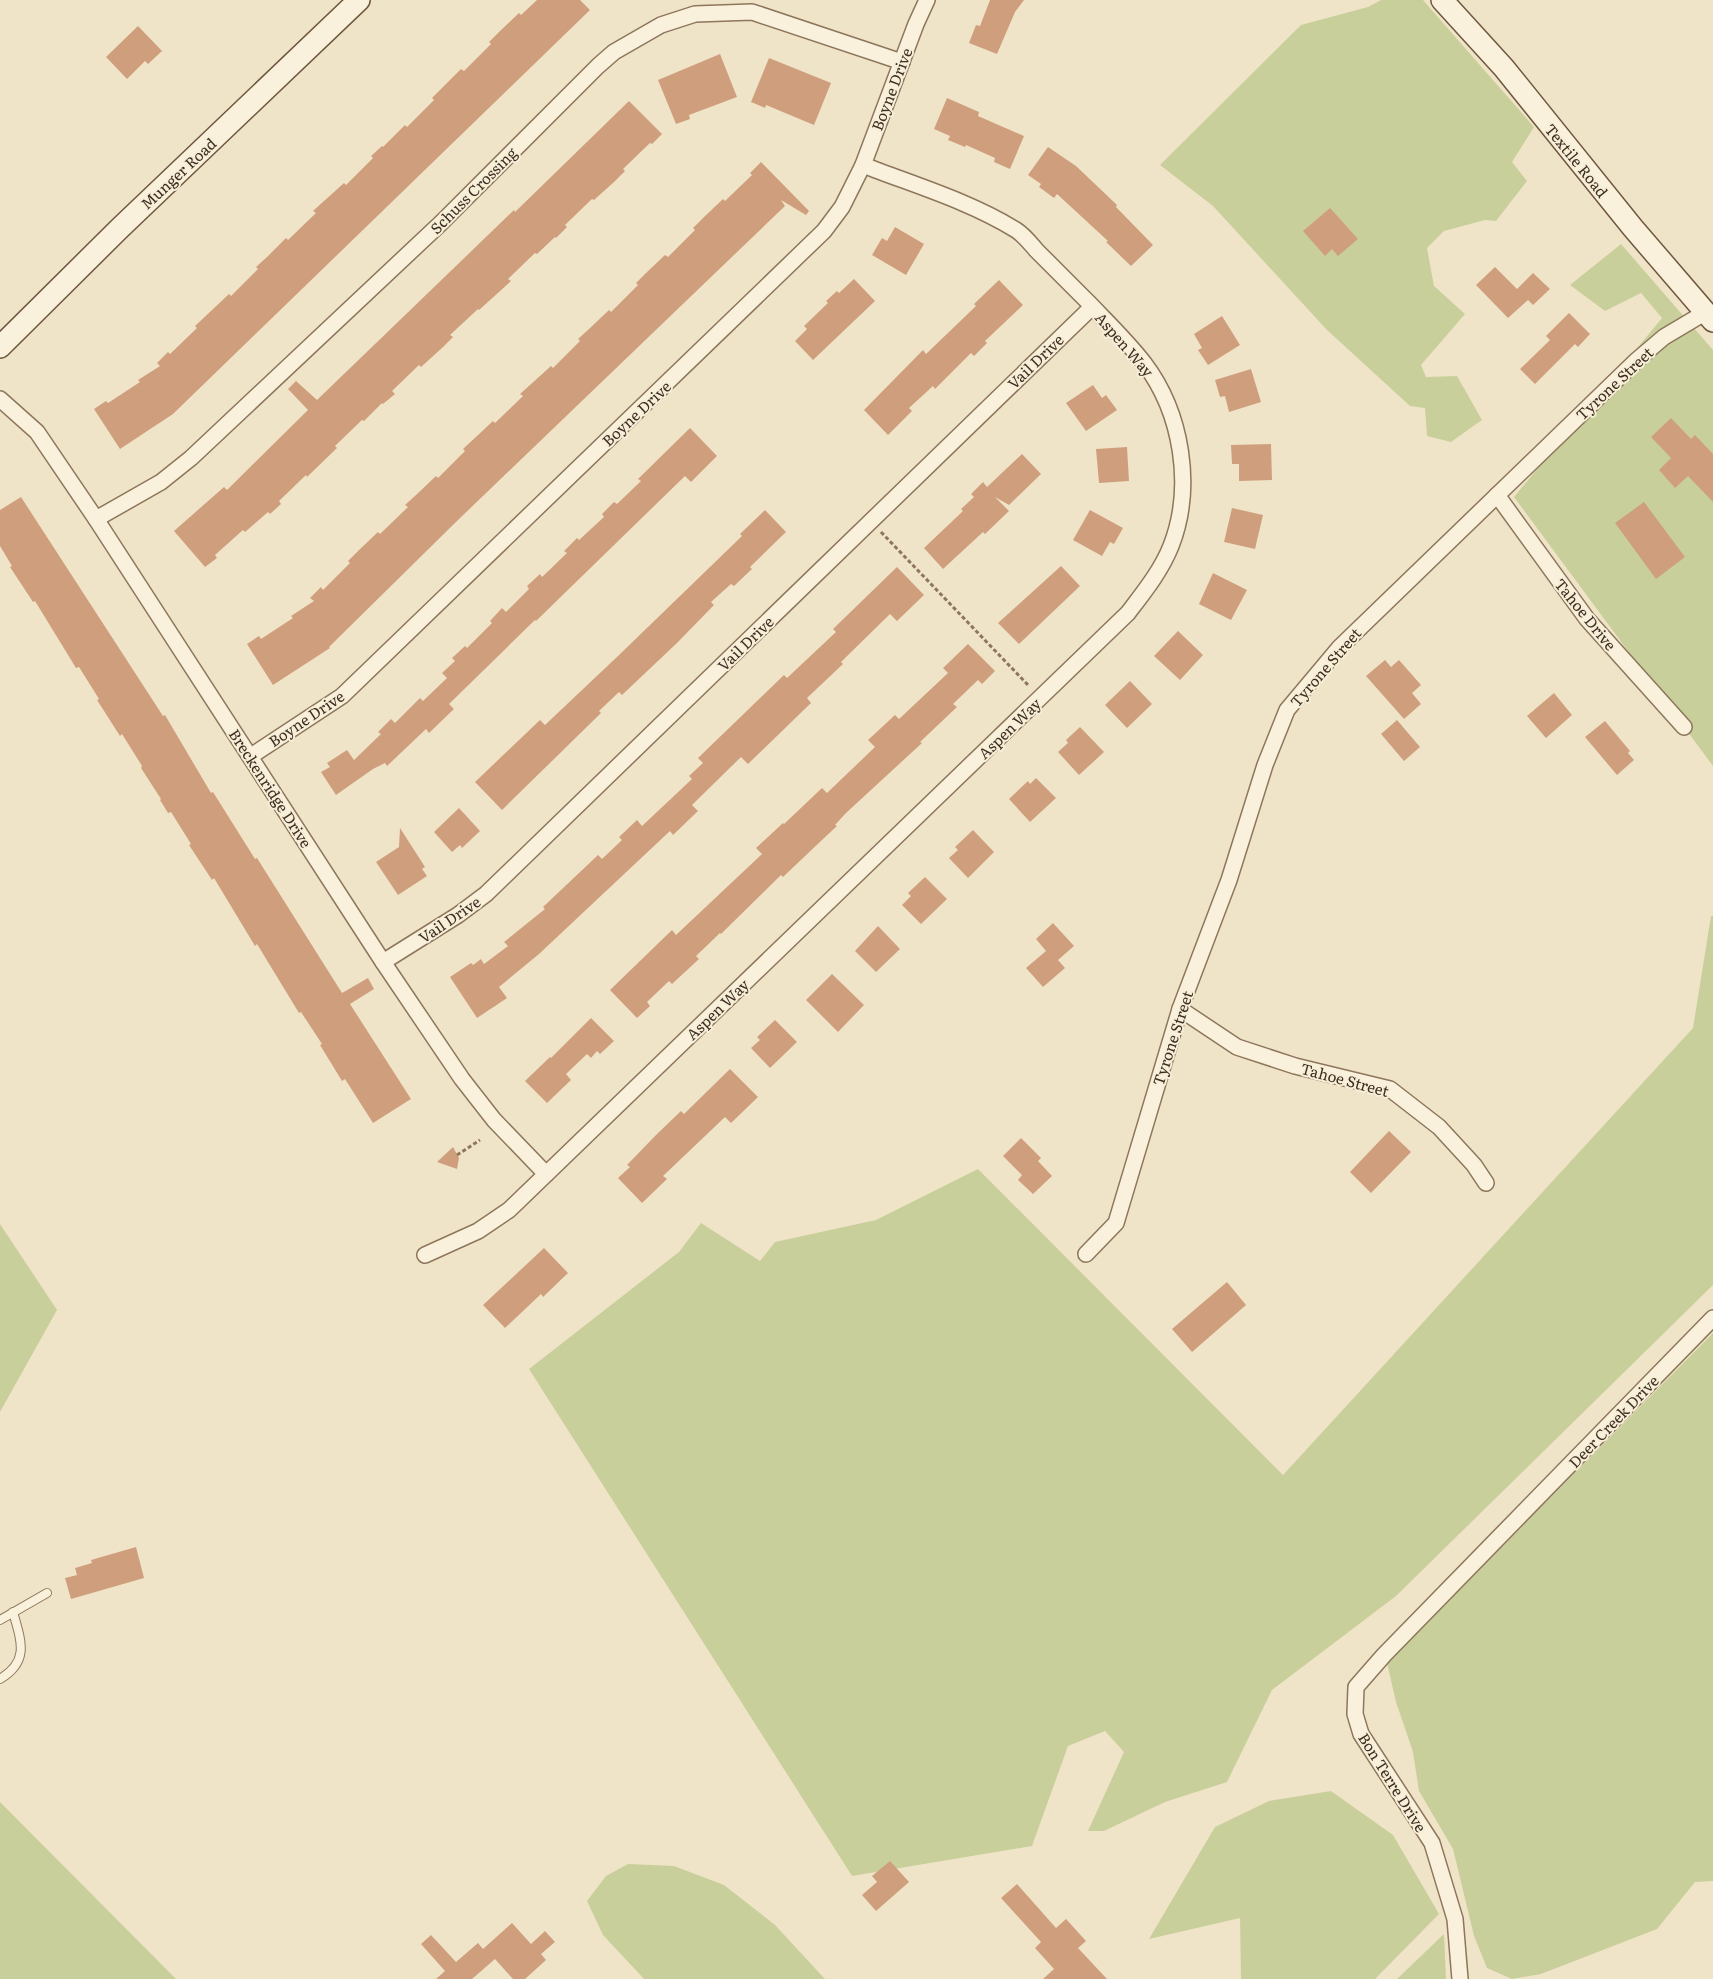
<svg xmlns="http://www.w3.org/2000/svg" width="1713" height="1979" font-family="Literata,serif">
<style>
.green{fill:#c9cf9b}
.building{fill:#cf9f7d}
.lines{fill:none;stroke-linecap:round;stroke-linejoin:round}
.lane-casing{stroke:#8d765c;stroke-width:10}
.street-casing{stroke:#8d765c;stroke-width:18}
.secondary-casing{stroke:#6f573f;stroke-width:24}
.path{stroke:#8d765c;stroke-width:3;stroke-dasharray:4 2.5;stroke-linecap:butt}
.lane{stroke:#faf1dc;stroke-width:8}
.street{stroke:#faf1dc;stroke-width:15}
.secondary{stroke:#faf1dc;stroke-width:21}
.labels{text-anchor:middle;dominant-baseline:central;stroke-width:4;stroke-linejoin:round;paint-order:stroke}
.street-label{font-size:15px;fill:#3d2e20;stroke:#f7eed8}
</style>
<rect width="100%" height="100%" fill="#f0e4c8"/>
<g class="green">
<path d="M 1381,0 L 1423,0 L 1534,127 L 1512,162 L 1527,181 L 1496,221 L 1485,220 L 1444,231 L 1427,248 L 1434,286 L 1465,314 L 1421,365 L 1426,377 L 1457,376 L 1482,420 L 1451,442 L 1427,436 L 1425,408 L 1410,406 L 1327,330 L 1213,206 L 1160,165 L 1301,25 L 1368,7 Z"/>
<path d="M 1621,244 L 1713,350 L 1713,766 L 1514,497 L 1662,318 L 1641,293 L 1605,311 L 1570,285 Z"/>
<path d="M 1711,916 L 1713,916 L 1713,1285 L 1396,1596 L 1272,1690 L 1227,1782 L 1165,1802 L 1104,1831 L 1088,1831 L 1124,1752 L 1105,1731 L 1068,1746 L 1032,1846 L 852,1876 L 529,1369 L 679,1252 L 701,1223 L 760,1261 L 775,1242 L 876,1220 L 978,1169 L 1283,1475 L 1693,1028 Z"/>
<path d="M 0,1224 L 57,1310 L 0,1412 Z"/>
<path d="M 1713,1333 L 1713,1881 L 1695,1882 L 1657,1929 L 1541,1974 L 1512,1979 L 1487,1968 L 1474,1936 L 1453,1849 L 1419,1791 L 1413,1752 L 1396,1702 L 1387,1663 Z"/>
<path d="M 1331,1791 L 1393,1835 L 1439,1914 L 1375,1979 L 1241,1979 L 1240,1918 L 1149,1939 L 1215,1827 L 1269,1801 Z"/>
<path d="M 0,1802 L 176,1979 L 0,1979 Z"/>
<path d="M 628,1864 L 674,1866 L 724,1885 L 775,1925 L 825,1979 L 644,1979 L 603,1935 L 587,1901 L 606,1876 Z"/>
<path d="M 1444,1934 L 1446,1979 L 1397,1979 Z"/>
</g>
<g class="building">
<path d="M 537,0 L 580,0 L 590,10 L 173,414 L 120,449 L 94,409 L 106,401 L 108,403 L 140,382 L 138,380 L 160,366 L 157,363 L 168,352 L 170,354 L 197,328 L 195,326 L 229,294 L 231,296 L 258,269 L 256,267 L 267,257 L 286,238 L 288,240 L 316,213 L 313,211 L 324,201 L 344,183 L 346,185 L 373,158 L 371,156 L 382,146 L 383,147 L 405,125 L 407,127 L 434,100 L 432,98 L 461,69 L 464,71 L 491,44 L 489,42 L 499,32 L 519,13 L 521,15 Z"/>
<path d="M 990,0 L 1024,0 L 1015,12 L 997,54 L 969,43 L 976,25 L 980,26 Z"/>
<path d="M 138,26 L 162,51 L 148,64 L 145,61 L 127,79 L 106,57 Z"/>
<path d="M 720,54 L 737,97 L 689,115 L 690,119 L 676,124 L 658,80 Z"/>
<path d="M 769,58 L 831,83 L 814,125 L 766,105 L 765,108 L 751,102 Z"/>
<path d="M 947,98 L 979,112 L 978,116 L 1024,136 L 1010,169 L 994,162 L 995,158 L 966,145 L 965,147 L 948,140 L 950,136 L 934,129 Z"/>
<path d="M 629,101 L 662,134 L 652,144 L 650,143 L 623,169 L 625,171 L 614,182 L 594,200 L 592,199 L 565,225 L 567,227 L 556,238 L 555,237 L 537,254 L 535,253 L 508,279 L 511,281 L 499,292 L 479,310 L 478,309 L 450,335 L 453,337 L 442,348 L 421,367 L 419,365 L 392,391 L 395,394 L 383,404 L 382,403 L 364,421 L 362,420 L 335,446 L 337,448 L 307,477 L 306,475 L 279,501 L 281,504 L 270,514 L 268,512 L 245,532 L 243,530 L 215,555 L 217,558 L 205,567 L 174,531 L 224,487 L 227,490 L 308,410 L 288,389 L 296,381 L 317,400 L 514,210 L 515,212 Z"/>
<path d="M 1048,147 L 1076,166 L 1117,205 L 1116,207 L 1153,245 L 1131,266 L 1106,242 L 1108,241 L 1057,194 L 1054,198 L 1039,187 L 1041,184 L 1028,175 Z"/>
<path d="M 761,162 L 809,211 L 806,215 L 781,200 L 785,206 L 458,520 L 329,647 L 330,648 L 273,685 L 247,644 L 259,636 L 261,639 L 293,618 L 291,616 L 314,601 L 310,598 L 321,587 L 323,590 L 350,563 L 348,561 L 359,550 L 378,532 L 380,534 L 408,507 L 405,505 L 416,495 L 436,476 L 438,478 L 465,451 L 463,449 L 493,421 L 495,423 L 523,396 L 520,394 L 551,366 L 553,368 L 580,341 L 578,339 L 589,329 L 609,310 L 611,312 L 638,285 L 636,283 L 646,273 L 665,255 L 668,257 L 695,230 L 693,228 L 703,218 L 723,199 L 725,201 L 752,175 L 750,173 Z"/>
<path d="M 1330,208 L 1358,239 L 1338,256 L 1332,249 L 1325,256 L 1303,231 Z"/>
<path d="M 895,227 L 924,244 L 906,275 L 872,255 L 882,238 L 887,241 Z"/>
<path d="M 1495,267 L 1517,289 L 1533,273 L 1550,289 L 1533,305 L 1528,300 L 1508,318 L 1476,285 Z"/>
<path d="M 854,279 L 875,301 L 813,360 L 795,341 L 807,329 L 804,326 L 828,303 L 826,301 L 837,291 L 839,293 Z"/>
<path d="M 999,280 L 1023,305 L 985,341 L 987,343 L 974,356 L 971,353 L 935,389 L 933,386 L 909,408 L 912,411 L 888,435 L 864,410 L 923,350 L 926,354 L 976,306 L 974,304 Z"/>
<path d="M 1569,313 L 1590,334 L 1578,347 L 1575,344 L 1535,384 L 1520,369 L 1550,340 L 1546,336 Z"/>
<path d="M 1222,316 L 1240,345 L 1208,365 L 1198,350 L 1202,348 L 1194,334 Z"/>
<path d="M 1251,369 L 1261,402 L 1229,412 L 1225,396 L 1220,397 L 1215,380 Z"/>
<path d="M 1093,385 L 1102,398 L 1106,395 L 1117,410 L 1086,431 L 1066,403 Z"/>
<path d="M 1671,418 L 1691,439 L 1695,435 L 1713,454 L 1713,502 L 1688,476 L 1675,488 L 1659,470 L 1671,458 L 1651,437 Z"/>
<path d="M 690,428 L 717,456 L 691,482 L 685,476 L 536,621 L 535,620 L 449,704 L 454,709 L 429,733 L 426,729 L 387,766 L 385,763 L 373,769 L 336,795 L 321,772 L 330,767 L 327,763 L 347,750 L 354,760 L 381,734 L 378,732 L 391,719 L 395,723 L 420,698 L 423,701 L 447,678 L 442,673 L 455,661 L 452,658 L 465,646 L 467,648 L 492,623 L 490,621 L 502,608 L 506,612 L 529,589 L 527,586 L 540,574 L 542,577 L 567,553 L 564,551 L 577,538 L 579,540 L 604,517 L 602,514 L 614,502 L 617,504 L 641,481 L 638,479 Z"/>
<path d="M 1271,444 L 1272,480 L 1239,481 L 1239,464 L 1232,464 L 1231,445 Z"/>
<path d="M 1127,447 L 1129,481 L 1099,483 L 1096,449 Z"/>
<path d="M 1022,454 L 1041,474 L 1009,505 L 995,497 L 1009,511 L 985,534 L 983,532 L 943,569 L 924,548 L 963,511 L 961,509 L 974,497 L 971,494 L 983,482 L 987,487 Z"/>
<path d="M 21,497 L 163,716 L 165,715 L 211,793 L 213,792 L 255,859 L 257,858 L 342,993 L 368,978 L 374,989 L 350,1004 L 411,1099 L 373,1123 L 345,1079 L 342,1081 L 320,1045 L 322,1044 L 301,1012 L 299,1013 L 257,944 L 255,946 L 214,878 L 212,880 L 189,845 L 191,844 L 171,812 L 168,813 L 160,800 L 161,799 L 141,768 L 142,766 L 122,734 L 120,736 L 97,700 L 99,699 L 79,667 L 76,668 L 35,601 L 33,602 L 10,567 L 12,566 L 0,546 L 0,510 Z"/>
<path d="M 1644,502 L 1685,557 L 1656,579 L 1615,523 Z"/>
<path d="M 1232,508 L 1263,515 L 1255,549 L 1224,542 Z"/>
<path d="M 765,510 L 786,532 L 750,567 L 752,569 L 734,586 L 731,584 L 711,602 L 714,605 L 677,643 L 622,695 L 619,692 L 599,711 L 601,713 L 502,810 L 475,782 L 540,720 L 545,725 L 618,656 L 742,536 L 740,534 Z"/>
<path d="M 1090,510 L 1123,528 L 1114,544 L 1110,542 L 1102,556 L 1073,540 Z"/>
<path d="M 1061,566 L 1080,586 L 1019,644 L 998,623 Z"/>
<path d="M 897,567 L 924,595 L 897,621 L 890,614 L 841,662 L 843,664 L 807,698 L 811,703 L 748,764 L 741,757 L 692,805 L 698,811 L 673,835 L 670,831 L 539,954 L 499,987 L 507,998 L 477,1018 L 450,977 L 471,963 L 473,965 L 481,959 L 484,964 L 508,946 L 504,942 L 545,909 L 543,907 L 598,855 L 602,859 L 622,840 L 619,837 L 637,820 L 642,826 L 692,779 L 689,776 L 703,763 L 698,758 L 784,675 L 787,678 L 836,632 L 833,629 Z"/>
<path d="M 1213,573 L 1247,590 L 1231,620 L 1199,604 Z"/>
<path d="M 1178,631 L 1203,655 L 1180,680 L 1154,656 Z"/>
<path d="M 968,644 L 995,671 L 982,684 L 978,680 L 953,704 L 957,707 L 920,742 L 922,743 L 846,813 L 835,825 L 837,826 L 822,840 L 783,877 L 781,875 L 721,934 L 720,933 L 696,956 L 699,959 L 672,984 L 669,981 L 647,1002 L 650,1006 L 637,1018 L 610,990 L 672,930 L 676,935 L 762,854 L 756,848 L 783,823 L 784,824 L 822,788 L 827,793 L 875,747 L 868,740 L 895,715 L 899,719 L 948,673 L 943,668 Z"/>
<path d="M 1385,660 L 1391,667 L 1399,660 L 1421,685 L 1412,693 L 1421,704 L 1404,719 L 1366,676 Z"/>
<path d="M 1130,681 L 1152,704 L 1127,728 L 1105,705 Z"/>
<path d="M 1554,693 L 1572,715 L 1546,738 L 1527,716 Z"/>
<path d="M 1397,720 L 1420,747 L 1404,761 L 1381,734 Z"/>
<path d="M 1605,721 L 1630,751 L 1628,753 L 1634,760 L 1617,775 L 1585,737 Z"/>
<path d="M 1080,727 L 1104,752 L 1079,775 L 1058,752 L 1068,743 L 1066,740 Z"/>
<path d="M 1036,778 L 1056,798 L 1030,822 L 1009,799 L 1028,781 L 1030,784 Z"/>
<path d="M 459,808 L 480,831 L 462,848 L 460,845 L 452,852 L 434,832 Z"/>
<path d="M 400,828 L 425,867 L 422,869 L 427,876 L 398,895 L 376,862 L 399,847 Z"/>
<path d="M 973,830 L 994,852 L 968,878 L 949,858 L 958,850 L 955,847 Z"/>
<path d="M 925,877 L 947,899 L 921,924 L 902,905 L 911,896 L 908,893 Z"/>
<path d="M 1053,923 L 1074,946 L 1058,960 L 1065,968 L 1043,987 L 1026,968 L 1046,951 L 1036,939 Z"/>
<path d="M 878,926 L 900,949 L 876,972 L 855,951 Z"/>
<path d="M 832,974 L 864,1005 L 838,1032 L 806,1000 Z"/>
<path d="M 591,1018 L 614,1041 L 600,1054 L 597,1051 L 591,1058 L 587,1054 L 566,1074 L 571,1080 L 547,1103 L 525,1081 L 550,1057 L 551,1058 Z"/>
<path d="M 775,1020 L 797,1042 L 770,1068 L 751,1048 L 760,1040 L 757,1037 Z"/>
<path d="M 730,1069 L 758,1097 L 731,1123 L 725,1117 L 663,1176 L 667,1179 L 642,1203 L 618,1178 L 630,1167 L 627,1165 L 656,1135 L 681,1111 L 684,1114 Z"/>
<path d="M 1389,1131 L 1411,1152 L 1371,1193 L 1350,1172 Z"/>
<path d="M 1021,1138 L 1041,1158 L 1038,1161 L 1052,1176 L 1033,1194 L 1018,1180 L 1022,1175 L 1003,1156 Z"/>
<path d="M 453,1147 L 459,1158 L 457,1169 L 437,1162 Z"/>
<path d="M 544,1248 L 568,1273 L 543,1297 L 541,1294 L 505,1328 L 483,1305 Z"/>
<path d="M 1227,1282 L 1246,1305 L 1192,1352 L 1172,1329 Z"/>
<path d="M 136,1547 L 144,1578 L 71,1599 L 65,1578 L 77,1575 L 75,1568 L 92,1563 L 91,1560 Z"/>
<path d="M 890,1861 L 909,1882 L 876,1911 L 862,1895 L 877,1882 L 872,1876 Z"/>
<path d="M 1017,1884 L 1056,1928 L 1066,1919 L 1086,1941 L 1078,1948 L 1107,1979 L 1043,1979 L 1054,1969 L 1035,1948 L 1041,1942 L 1001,1898 Z"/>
<path d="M 512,1923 L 531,1944 L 545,1931 L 555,1942 L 541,1954 L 546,1960 L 525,1979 L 513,1979 L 495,1959 L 472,1979 L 436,1979 L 445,1971 L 421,1944 L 431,1935 L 456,1962 L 478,1943 L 483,1949 Z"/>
</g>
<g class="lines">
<defs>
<g id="lane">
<path d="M 0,1620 L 47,1593"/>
<path d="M 0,1679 C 30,1661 21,1641 13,1612"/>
</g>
<g id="street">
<path d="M 0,399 L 37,432 L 96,519 L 383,962 L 462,1079 L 494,1120 L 546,1174"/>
<path d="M 1497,495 L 1587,619 L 1684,727"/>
<path d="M 96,519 L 161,482 L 191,458 L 441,223 L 598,66 L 614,52 L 661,25 L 695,14 L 752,12 L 902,62"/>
<path d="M 251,756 L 342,696 L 824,231 L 842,207 L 863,165 L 916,24 L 927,0"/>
<path d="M 383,962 L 458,915 L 486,894 L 1092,307"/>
<path d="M 1180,1009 L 1237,1047 L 1295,1066 L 1390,1089 L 1439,1127 L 1474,1165 L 1486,1183"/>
<path d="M 1086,1254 L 1116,1223 L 1180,1009 L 1229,880 L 1265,765 L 1287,710 L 1339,648 L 1637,360 L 1664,337 L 1706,312"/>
<path d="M 425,1255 L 478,1231 L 509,1210 L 1128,613 C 1144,592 1161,571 1171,546 C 1194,487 1182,413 1144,363 C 1127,341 1107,322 1088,302 C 1071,285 1054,268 1037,251 C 1031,244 1024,235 1016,230 C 969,201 914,185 863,165"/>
<path d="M 1460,1979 L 1455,1919 L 1432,1843 L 1361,1734 L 1355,1714 L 1356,1687 L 1384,1655 L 1713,1318"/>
</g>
<g id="secondary">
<path d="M 1442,0 L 1504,68 L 1633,228 L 1713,321"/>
<path d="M 0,347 L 120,228 L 359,0"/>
</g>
</defs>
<use href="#lane" class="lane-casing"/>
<use href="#street" class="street-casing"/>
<use href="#secondary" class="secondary-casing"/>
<g class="path">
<path d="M 881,532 L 1029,686"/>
<path d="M 457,1155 L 480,1140"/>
</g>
<use href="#lane" class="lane"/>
<use href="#street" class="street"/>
<use href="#secondary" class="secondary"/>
</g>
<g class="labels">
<g class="street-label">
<text transform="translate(891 89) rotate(-69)">Boyne Drive</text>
<text transform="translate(1577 160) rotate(51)">Textile Road</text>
<text transform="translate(178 173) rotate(-43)">Munger Road</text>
<text transform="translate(473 190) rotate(-45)">Schuss Crossing</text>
<text transform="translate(1125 344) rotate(49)">Aspen Way</text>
<text transform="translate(1035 361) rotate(-44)">Vail Drive</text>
<text transform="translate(1614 383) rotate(-43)">Tyrone Street</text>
<text transform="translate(636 413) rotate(-43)">Boyne Drive</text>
<text transform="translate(1586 614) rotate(51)">Tahoe Drive</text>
<text transform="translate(745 643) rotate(-44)">Vail Drive</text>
<text transform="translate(1325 667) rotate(-49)">Tyrone Street</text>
<text transform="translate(306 718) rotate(-34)">Boyne Drive</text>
<text transform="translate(1009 728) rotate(-44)">Aspen Way</text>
<text transform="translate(271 788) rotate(57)">Breckenridge Drive</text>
<text transform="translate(449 919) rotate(-34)">Vail Drive</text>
<text transform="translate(717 1009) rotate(-44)">Aspen Way</text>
<text transform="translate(1172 1038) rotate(-72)">Tyrone Street</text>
<text transform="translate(1345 1079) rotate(15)">Tahoe Street</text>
<text transform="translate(1613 1421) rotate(-46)">Deer Creek Drive</text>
<text transform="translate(1393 1782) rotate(58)">Bon Terre Drive</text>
</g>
</g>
</svg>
